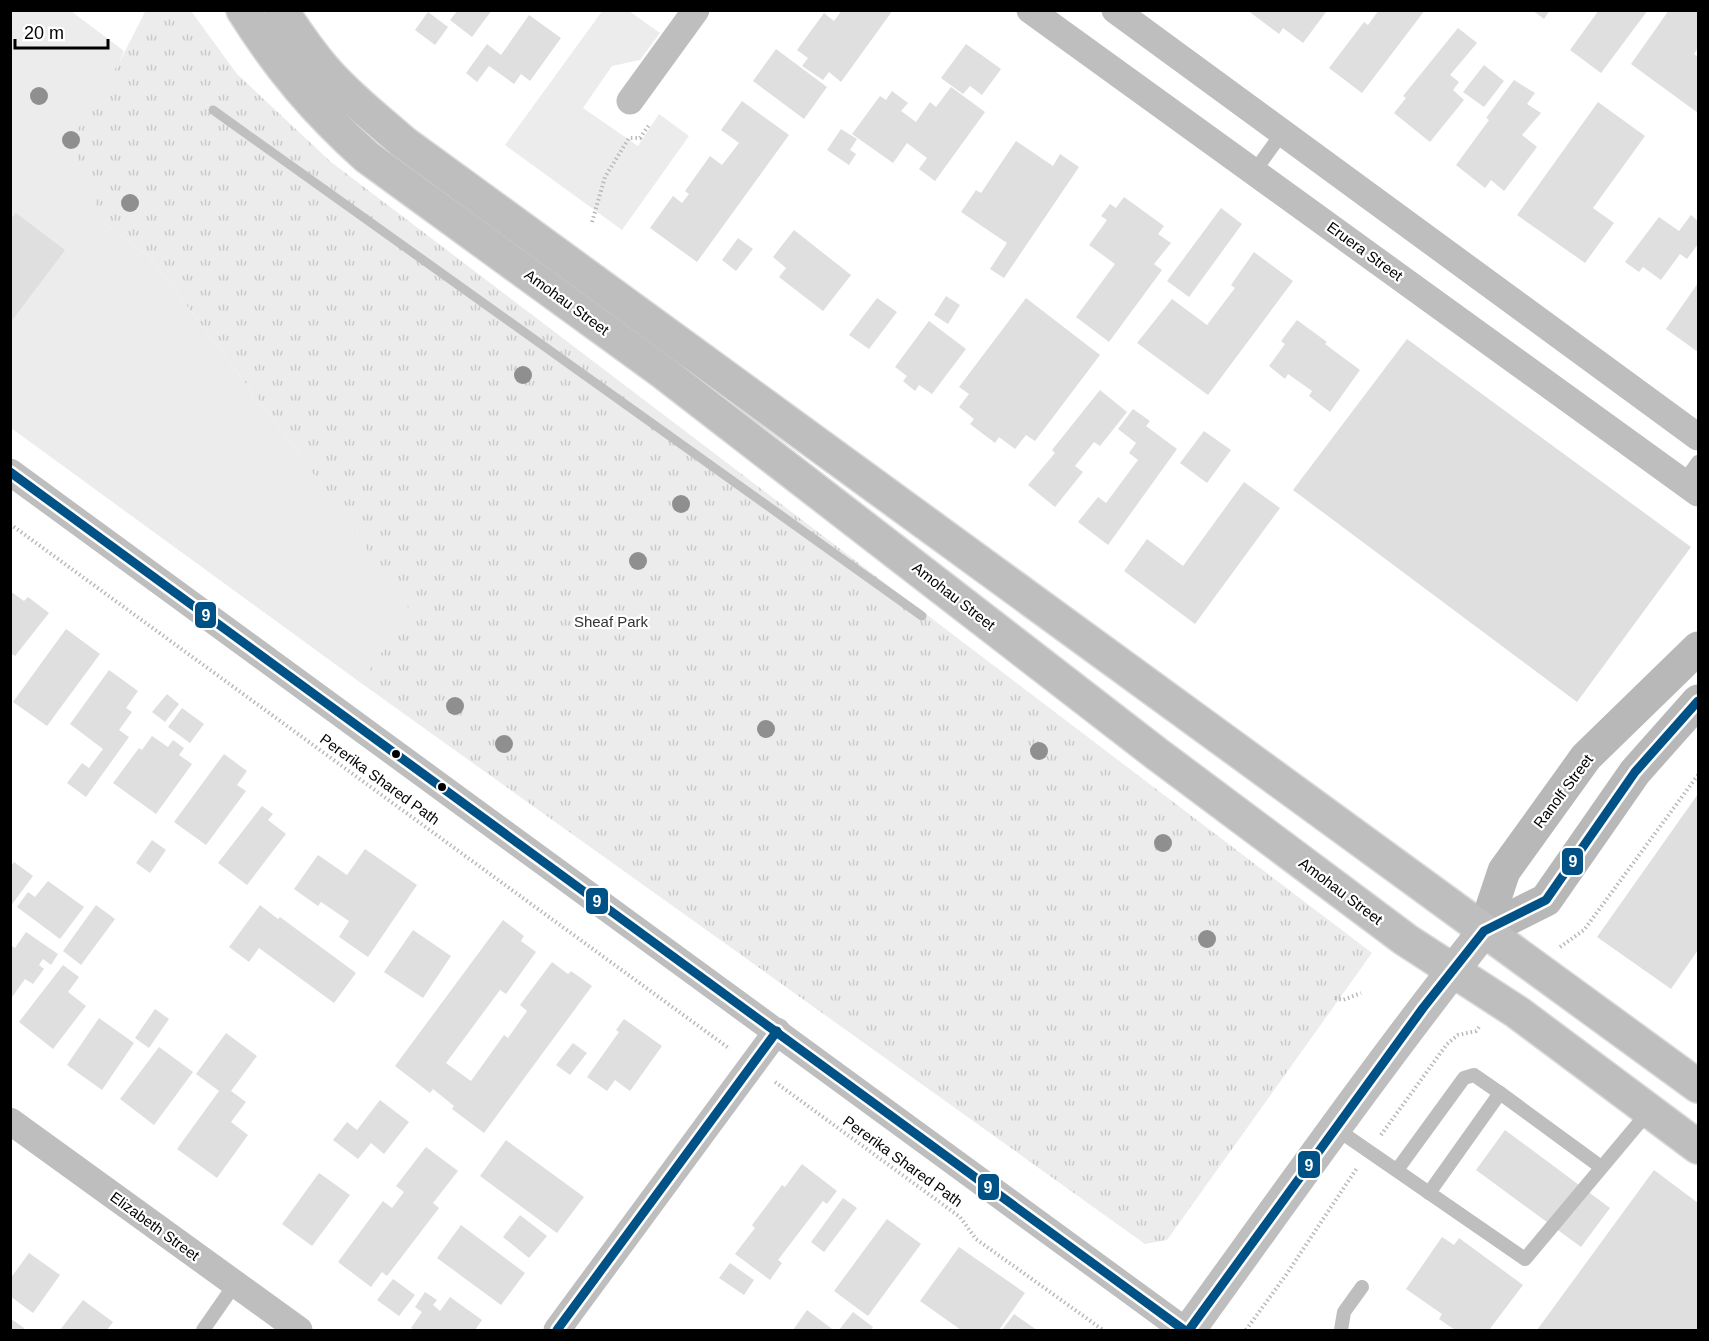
<svg xmlns="http://www.w3.org/2000/svg" width="1709" height="1341" font-family="Helvetica,sans-serif">
<style>
.grass{fill:#ececec}
.park{fill:url(#park-tufts)}
.lines{fill:none;stroke-linecap:round;stroke-linejoin:round}
.stream{stroke:#bfbfbf;stroke-width:9}
.building{fill:#dfdfdf}
.primary-casing{stroke:#dbdbdb;stroke-width:36}
.path{stroke:#b9b9b9;stroke-width:4;stroke-dasharray:1.5 3;stroke-linecap:butt}
.service{stroke:#bebebe;stroke-width:14}
.minor{stroke:#bebebe;stroke-width:27}
.tertiary{stroke:#bebebe;stroke-width:33}
.secondary{stroke:#b8b8b8;stroke-width:33}
.primary{stroke:#bebebe;stroke-width:33}
.bus-1-casing{stroke:#fff;stroke-width:14}
.bus-1{stroke:#005186;stroke-width:9}
.tree{fill:#8f8f8f}
.bus-dot{fill:#000;stroke:#fff;stroke-width:2}
.labels{text-anchor:middle;dominant-baseline:central;stroke-width:4.5;stroke-linejoin:round;paint-order:stroke}
.street-label{font-size:15px;fill:#000;stroke:#fff}
.park-label{font-size:15px;fill:#333;stroke:#fff}
.line-badge{stroke:#fff;stroke-width:2}
.badge-label{font-size:16px;text-anchor:middle;font-weight:bold;fill:#fff}
</style>
<defs>
<pattern id="park-tufts" width="24" height="20" patternUnits="userSpaceOnUse" patternTransform="scale(1.5)"><rect width="24" height="20" fill="#ececec"/><path d="M3 7l-1-3M5 7V3M7 7l1-3M15 17l-1-3M17 17v-4M19 17l1-3" fill="none" stroke="#c9c9c9"/></pattern>
</defs>
<rect width="100%" height="100%" fill="#fff"/>
<g class="grass">
<path d="M 603,10 L 629,11 L 660,33 L 640,60 L 612,66 L 583,108 L 638,146 L 659,114 L 689,136 L 622,230 L 505,145 Z"/>
<path d="M 11,11 L 71,11 L 124,51 L 120,60 L 102,221 L 150,257 L 297,451 L 411,610 L 361,683 L 11,428 Z"/>
</g>
<path class="park" d="M 146,10 L 191,11 L 237,74 L 331,162 L 1372,953 L 1167,1240 L 1145,1244 L 361,683 L 410,610 L 297,451 L 150,257 L 102,221 L 71,140 L 120,61 Z"/>
<g class="lines">
<path class="stream" d="M 213,110 L 922,616"/>
</g>
<g class="building">
<path d="M 458,10 L 492,10 L 472,37 L 450,20 Z"/>
<path d="M 842,10 L 893,10 L 841,82 L 829,72 L 823,80 L 802,66 L 808,58 L 797,50 L 824,13 L 834,21 Z"/>
<path d="M 1247,10 L 1324,10 L 1326,12 L 1303,43 L 1283,28 L 1279,34 Z"/>
<path d="M 1379,10 L 1425,10 L 1362,93 L 1329,68 L 1364,22 L 1368,25 Z"/>
<path d="M 1532,10 L 1550,10 L 1544,19 Z"/>
<path d="M 1599,10 L 1648,10 L 1601,73 L 1570,50 Z"/>
<path d="M 1669,10 L 1698,10 L 1698,48 L 1694,54 L 1698,57 L 1698,113 L 1631,64 Z"/>
<path d="M 428,12 L 448,27 L 435,45 L 415,30 Z"/>
<path d="M 529,15 L 561,38 L 530,81 L 521,74 L 514,84 L 489,66 L 477,82 L 466,73 L 487,44 L 501,55 Z"/>
<path d="M 1458,28 L 1477,43 L 1450,75 L 1459,82 L 1453,90 L 1464,100 L 1430,142 L 1394,113 L 1406,98 L 1403,96 Z"/>
<path d="M 966,44 L 1001,69 L 982,95 L 970,86 L 963,94 L 941,78 Z"/>
<path d="M 776,49 L 827,87 L 804,119 L 753,81 Z"/>
<path d="M 1484,65 L 1504,81 L 1484,107 L 1463,92 Z"/>
<path d="M 1514,80 L 1535,93 L 1527,104 L 1541,113 L 1522,135 L 1537,147 L 1504,191 L 1491,180 L 1485,188 L 1456,165 L 1489,120 L 1486,118 Z"/>
<path d="M 951,87 L 985,112 L 935,181 L 919,169 L 927,158 L 907,143 L 893,163 L 852,134 L 880,96 L 886,100 L 892,91 L 908,103 L 901,111 L 916,122 L 930,102 L 936,107 Z"/>
<path d="M 742,101 L 789,135 L 697,262 L 650,228 L 673,196 L 682,203 L 689,194 L 685,191 L 710,156 L 722,165 L 739,143 L 721,130 Z"/>
<path d="M 1598,102 L 1645,136 L 1593,208 L 1614,223 L 1585,263 L 1517,215 Z"/>
<path d="M 841,129 L 857,139 L 850,150 L 856,154 L 849,165 L 827,150 Z"/>
<path d="M 1016,141 L 1053,166 L 1060,154 L 1079,167 L 1004,278 L 990,269 L 1007,243 L 961,212 L 976,190 L 981,193 Z"/>
<path d="M 1124,197 L 1164,226 L 1158,234 L 1171,243 L 1154,264 L 1162,270 L 1109,342 L 1076,317 L 1115,264 L 1089,245 L 1107,220 L 1101,216 L 1110,204 L 1116,208 Z"/>
<path d="M 1221,208 L 1242,224 L 1189,297 L 1167,281 Z"/>
<path d="M 16,213 L 65,250 L 10,323 L 10,220 Z"/>
<path d="M 1691,215 L 1698,221 L 1698,244 L 1687,259 L 1680,254 L 1661,280 L 1643,267 L 1639,272 L 1625,262 L 1659,217 L 1679,231 Z"/>
<path d="M 794,230 L 851,275 L 823,311 L 779,277 L 786,268 L 773,257 Z"/>
<path d="M 738,238 L 753,249 L 736,271 L 722,260 Z"/>
<path d="M 1254,252 L 1293,281 L 1208,395 L 1137,343 L 1172,299 L 1207,325 L 1235,288 L 1231,285 Z"/>
<path d="M 1698,283 L 1698,352 L 1666,329 Z"/>
<path d="M 946,296 L 960,305 L 948,324 L 934,315 Z"/>
<path d="M 877,298 L 897,312 L 869,349 L 849,335 Z"/>
<path d="M 1026,298 L 1100,355 L 1035,441 L 1026,435 L 1015,449 L 999,437 L 995,443 L 970,424 L 974,419 L 959,407 L 969,394 L 959,387 Z"/>
<path d="M 1297,320 L 1327,342 L 1325,344 L 1360,370 L 1330,412 L 1309,396 L 1312,391 L 1288,374 L 1285,379 L 1269,366 L 1285,344 L 1281,341 Z"/>
<path d="M 929,321 L 966,349 L 932,394 L 919,385 L 915,391 L 903,381 L 907,376 L 895,367 Z"/>
<path d="M 1407,339 L 1691,547 L 1577,702 L 1293,490 Z"/>
<path d="M 1100,390 L 1127,412 L 1100,446 L 1094,442 L 1075,466 L 1083,472 L 1055,507 L 1028,485 L 1055,453 L 1052,450 Z"/>
<path d="M 1133,409 L 1150,421 L 1146,426 L 1177,449 L 1108,545 L 1078,522 L 1098,497 L 1106,503 L 1138,460 L 1129,453 L 1136,443 L 1118,429 Z"/>
<path d="M 1204,431 L 1231,450 L 1207,483 L 1180,463 Z"/>
<path d="M 1244,482 L 1280,508 L 1195,624 L 1124,571 L 1147,539 L 1183,566 Z"/>
<path d="M 10,591 L 24,601 L 28,597 L 49,613 L 15,656 L 10,653 Z"/>
<path d="M 66,629 L 100,654 L 47,726 L 13,702 Z"/>
<path d="M 109,670 L 138,691 L 126,708 L 132,712 L 119,730 L 129,737 L 86,797 L 67,783 L 82,763 L 89,768 L 103,749 L 70,724 Z"/>
<path d="M 167,694 L 179,704 L 165,722 L 152,712 Z"/>
<path d="M 182,708 L 204,724 L 190,743 L 168,727 Z"/>
<path d="M 152,736 L 168,747 L 173,740 L 184,748 L 179,755 L 192,764 L 156,814 L 113,783 L 139,748 L 142,750 Z"/>
<path d="M 224,754 L 247,771 L 237,785 L 246,791 L 206,845 L 174,822 Z"/>
<path d="M 1698,794 L 1698,950 L 1671,989 L 1597,937 Z"/>
<path d="M 262,806 L 273,814 L 268,820 L 286,834 L 247,885 L 218,863 Z"/>
<path d="M 152,840 L 166,850 L 150,873 L 136,863 Z"/>
<path d="M 365,849 L 417,885 L 368,957 L 339,937 L 349,921 L 321,902 L 318,906 L 294,889 L 318,855 L 347,875 Z"/>
<path d="M 14,862 L 33,876 L 10,907 L 10,868 Z"/>
<path d="M 48,881 L 84,907 L 60,939 L 17,907 L 28,892 L 35,897 Z"/>
<path d="M 96,905 L 115,919 L 81,965 L 63,951 Z"/>
<path d="M 260,905 L 278,919 L 280,917 L 356,973 L 334,1003 L 259,948 L 249,962 L 229,947 Z"/>
<path d="M 503,920 L 524,936 L 521,941 L 536,952 L 506,994 L 500,990 L 446,1063 L 471,1081 L 504,1035 L 508,1038 L 527,1011 L 520,1005 L 552,962 L 568,974 L 571,971 L 592,986 L 484,1133 L 452,1109 L 454,1106 L 433,1089 L 430,1093 L 395,1066 Z"/>
<path d="M 413,930 L 451,956 L 423,998 L 384,972 Z"/>
<path d="M 26,932 L 58,954 L 51,965 L 43,959 L 39,965 L 44,969 L 33,984 L 25,979 L 10,1000 L 10,945 L 15,948 Z"/>
<path d="M 63,965 L 79,977 L 68,992 L 86,1006 L 53,1049 L 19,1022 Z"/>
<path d="M 155,1009 L 169,1019 L 149,1048 L 135,1038 Z"/>
<path d="M 99,1018 L 134,1043 L 102,1090 L 67,1065 Z"/>
<path d="M 624,1019 L 662,1046 L 630,1091 L 615,1080 L 607,1091 L 587,1077 L 619,1032 L 616,1030 Z"/>
<path d="M 226,1033 L 257,1056 L 231,1091 L 246,1102 L 231,1122 L 248,1135 L 217,1178 L 177,1149 L 219,1091 L 196,1074 Z"/>
<path d="M 573,1043 L 587,1053 L 570,1075 L 556,1065 Z"/>
<path d="M 159,1047 L 193,1072 L 154,1125 L 120,1099 Z"/>
<path d="M 380,1100 L 409,1122 L 384,1154 L 371,1143 L 358,1159 L 333,1140 L 347,1122 L 357,1130 Z"/>
<path d="M 1505,1130 L 1610,1208 L 1581,1247 L 1476,1170 Z"/>
<path d="M 506,1140 L 584,1197 L 557,1233 L 480,1176 Z"/>
<path d="M 426,1147 L 458,1171 L 433,1203 L 439,1208 L 387,1276 L 382,1272 L 371,1287 L 338,1262 L 383,1201 L 392,1208 L 404,1192 L 396,1186 Z"/>
<path d="M 802,1164 L 837,1191 L 827,1204 L 823,1201 L 778,1260 L 782,1263 L 770,1280 L 735,1254 L 755,1228 L 752,1225 L 782,1185 L 785,1187 Z"/>
<path d="M 1654,1170 L 1698,1203 L 1698,1330 L 1537,1330 Z"/>
<path d="M 319,1173 L 350,1195 L 312,1246 L 282,1224 Z"/>
<path d="M 843,1198 L 857,1208 L 824,1252 L 811,1242 Z"/>
<path d="M 520,1215 L 547,1236 L 529,1258 L 503,1237 Z"/>
<path d="M 887,1219 L 921,1244 L 868,1316 L 834,1291 Z"/>
<path d="M 461,1225 L 525,1273 L 501,1305 L 437,1258 Z"/>
<path d="M 1442,1237 L 1454,1245 L 1459,1238 L 1523,1285 L 1489,1330 L 1455,1330 L 1439,1319 L 1442,1314 L 1406,1289 Z"/>
<path d="M 959,1247 L 1025,1293 L 999,1330 L 961,1330 L 920,1301 Z"/>
<path d="M 29,1253 L 60,1275 L 33,1313 L 10,1296 L 10,1279 Z"/>
<path d="M 730,1263 L 754,1280 L 744,1295 L 719,1278 Z"/>
<path d="M 393,1279 L 415,1295 L 399,1316 L 377,1300 Z"/>
<path d="M 425,1292 L 437,1300 L 433,1305 L 440,1311 L 450,1297 L 482,1320 L 475,1330 L 415,1330 L 411,1328 L 422,1312 L 415,1307 Z"/>
<path d="M 83,1300 L 113,1322 L 107,1330 L 60,1330 Z"/>
<path d="M 807,1310 L 832,1329 L 831,1330 L 793,1330 Z"/>
<path d="M 853,1312 L 873,1327 L 871,1330 L 839,1330 Z"/>
<path d="M 1014,1314 L 1037,1330 L 1002,1330 Z"/>
<path d="M 10,1318 L 24,1328 L 23,1330 L 10,1330 Z"/>
</g>
<g class="lines">
<defs>
<g id="primary">
<path d="M 243,10 C 280,69 316,111 367,157 L 664,373 L 1157,754 L 1406,940 L 1517,1012 L 1698,1147"/>
<path d="M 281,10 C 295,31 309,52 325,70 C 348,97 377,119 403,142 L 1698,1086"/>
</g>
</defs>
<use href="#primary" class="primary-casing"/>
<g class="path">
<path d="M 592,222 L 605,177 L 629,138 L 640,138 L 649,125"/>
<path d="M 10,524 L 730,1049"/>
<path d="M 1560,947 L 1584,930 L 1698,775"/>
<path d="M 1335,998 L 1343,1000 L 1361,993"/>
<path d="M 775,1082 L 960,1217 L 976,1239 L 1103,1330"/>
<path d="M 1381,1135 L 1447,1044 L 1458,1035 L 1476,1031 L 1480,1026"/>
<path d="M 1246,1330 L 1286,1275 L 1357,1168"/>
</g>
<g class="service">
<path d="M 1254,172 L 1282,133"/>
<path d="M 1684,482 L 1698,462"/>
<path d="M 1335,1128 L 1525,1259 L 1649,1111"/>
<path d="M 1397,1170 L 1464,1078 L 1474,1075 L 1500,1093"/>
<path d="M 1429,1193 L 1500,1093 L 1601,1167"/>
<path d="M 203,1330 L 235,1284"/>
<path d="M 1341,1330 L 1344,1312 L 1362,1287"/>
</g>
<g class="minor">
<path d="M 1030,10 L 1698,493"/>
<path d="M 1115,10 L 1698,437"/>
<path d="M 630,101 L 696,10"/>
<path d="M 10,472 L 1184,1330"/>
<path d="M 10,1121 L 299,1330"/>
<path d="M 557,1330 L 777,1031"/>
</g>
<path class="tertiary" d="M 1189,1330 C 1286,1196 1381,1061 1484,931"/>
<g class="secondary">
<path d="M 1484,931 L 1504,871 L 1586,757 L 1698,648"/>
<path d="M 1484,931 L 1546,900 L 1635,772 L 1698,701"/>
</g>
<use href="#primary" class="primary"/>
<defs>
<g id="bus-1">
<path d="M 10,472 L 1184,1330"/>
<path d="M 557,1330 L 777,1031"/>
<path d="M 1189,1330 L 1423,1008 L 1484,931 L 1546,900 L 1635,772 L 1698,701"/>
</g>
</defs>
<use href="#bus-1" class="bus-1-casing"/>
<use href="#bus-1" class="bus-1"/>
</g>
<g class="tree">
<circle cx="39" cy="96" r="9"/>
<circle cx="71" cy="140" r="9"/>
<circle cx="130" cy="203" r="9"/>
<circle cx="523" cy="375" r="9"/>
<circle cx="681" cy="504" r="9"/>
<circle cx="638" cy="561" r="9"/>
<circle cx="455" cy="706" r="9"/>
<circle cx="766" cy="729" r="9"/>
<circle cx="504" cy="744" r="9"/>
<circle cx="1039" cy="751" r="9"/>
<circle cx="1163" cy="843" r="9"/>
<circle cx="1207" cy="939" r="9"/>
</g>
<g class="bus-dot">
<circle cx="396" cy="754" r="5"/>
<circle cx="442" cy="787" r="5"/>
</g>
<g class="labels">
<g class="street-label">
<text transform="translate(1365 251) rotate(36)">Eruera Street</text>
<text transform="translate(567 302) rotate(36)">Amohau Street</text>
<text transform="translate(954 596) rotate(38)">Amohau Street</text>
<text transform="translate(380 779) rotate(36)">Pererika Shared Path</text>
<text transform="translate(1563 791) rotate(-53)">Ranolf Street</text>
<text transform="translate(1341 891) rotate(37)">Amohau Street</text>
<text transform="translate(903 1161) rotate(36)">Pererika Shared Path</text>
<text transform="translate(155 1226) rotate(36)">Elizabeth Street</text>
</g>
<g class="park-label">
<text x="611" y="621">Sheaf Park</text>
</g>
</g>
<g class="line-badge">
<rect x="194" y="601" width="23" height="28" rx="6" fill="#005186"/>
<rect x="1561" y="847" width="23" height="29" rx="6" fill="#005186"/>
<rect x="585" y="887" width="24" height="28" rx="6" fill="#005186"/>
<rect x="1297" y="1150" width="24" height="29" rx="6" fill="#005186"/>
<rect x="977" y="1173" width="23" height="28" rx="6" fill="#005186"/>
</g>
<g class="badge-label">
<text x="206" y="621">9</text>
<text x="1573" y="867">9</text>
<text x="597" y="907">9</text>
<text x="1309" y="1171">9</text>
<text x="988" y="1193">9</text>
</g>
<rect width="1709" height="1341" fill="none" stroke="#000000" stroke-width="24"/>
<path d="M15 39v9h93v-9" fill="none" stroke="#000000" stroke-width="3"/>
<text x="24" y="39" font-size="18" fill="#000000" stroke="#ffffff" stroke-width="4.5" paint-order="stroke">20 m</text>
</svg>
